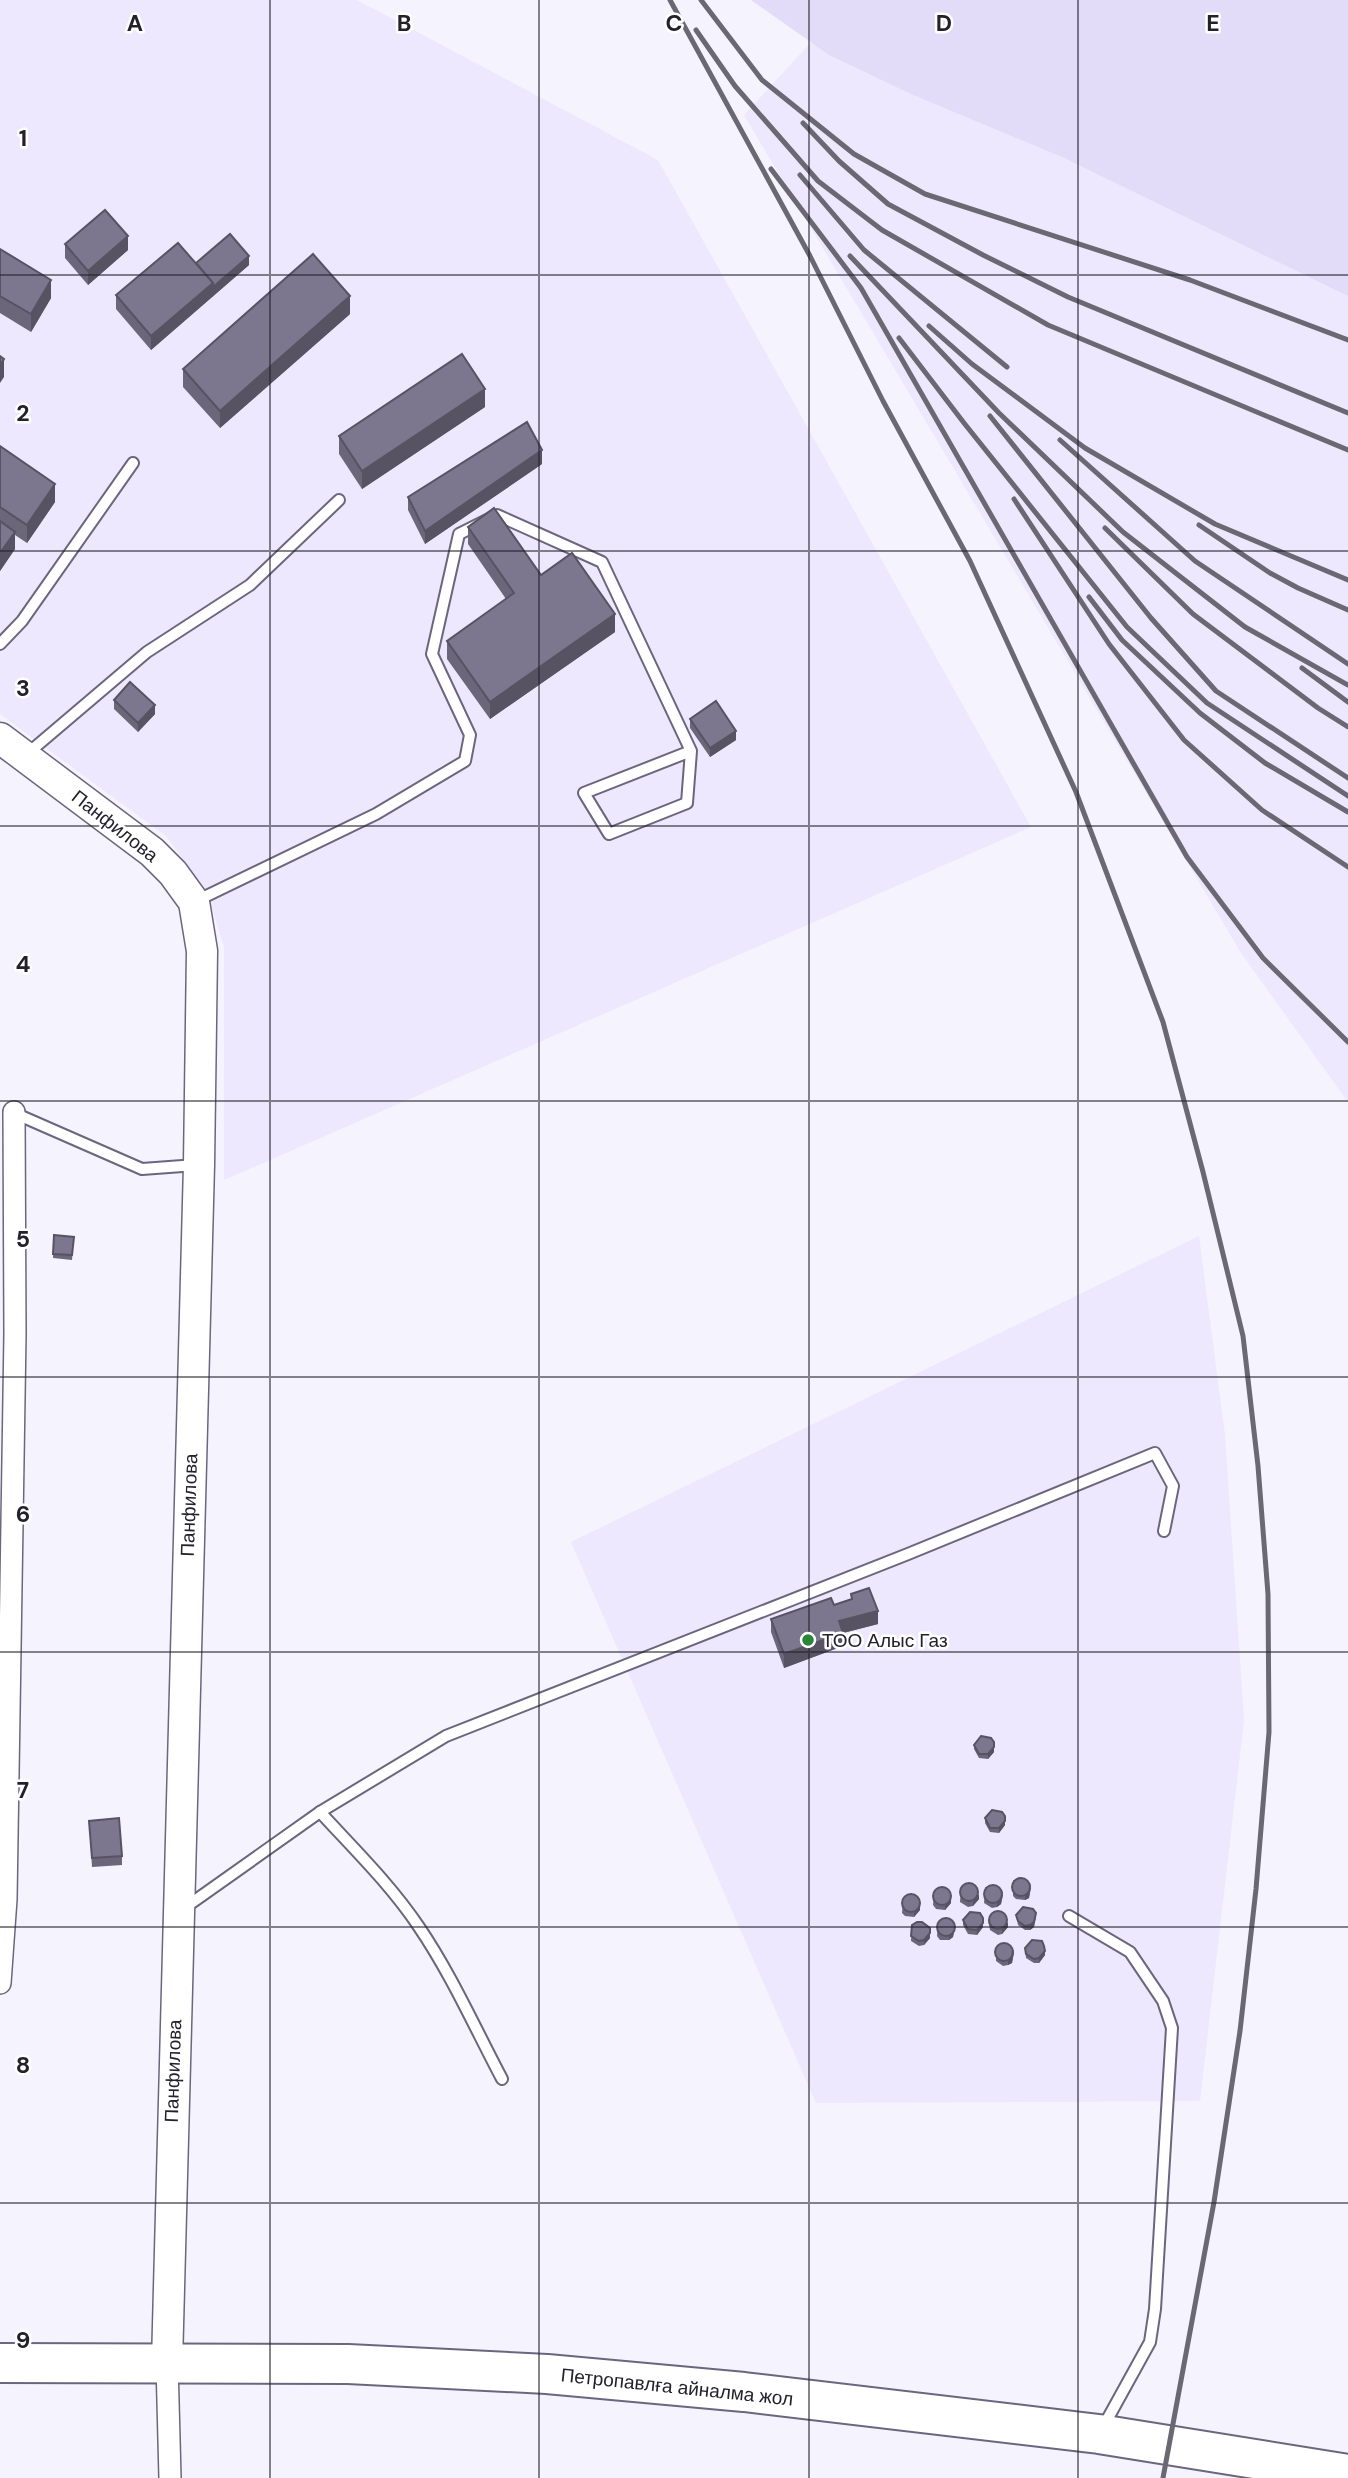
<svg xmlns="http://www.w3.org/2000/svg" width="1348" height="2478" font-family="'DM Sans',sans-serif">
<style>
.built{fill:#ede8fd}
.green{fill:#e3dcf9}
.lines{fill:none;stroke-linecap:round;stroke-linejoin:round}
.lane-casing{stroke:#6b667d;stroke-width:14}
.street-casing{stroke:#6b667d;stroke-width:24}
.secondary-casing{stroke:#6b667d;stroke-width:33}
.highway-casing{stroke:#6b667d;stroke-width:42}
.lane{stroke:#fff;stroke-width:10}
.street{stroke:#fff;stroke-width:21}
.secondary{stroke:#fff;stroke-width:30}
.highway{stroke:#fff;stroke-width:38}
.rail{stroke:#6a6873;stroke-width:5}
.wall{fill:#6b667a}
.shaded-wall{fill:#575363}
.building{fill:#7c778e;stroke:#575363;stroke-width:2}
.grid{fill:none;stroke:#23212b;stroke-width:2;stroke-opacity:0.55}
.poi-dot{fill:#2a8637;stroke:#fff;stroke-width:2.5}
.labels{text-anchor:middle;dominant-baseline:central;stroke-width:5;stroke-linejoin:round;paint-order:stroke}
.street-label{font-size:19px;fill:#23212b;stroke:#fff}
.poi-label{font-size:19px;fill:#23212b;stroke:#fff;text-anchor:start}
.grid-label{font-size:23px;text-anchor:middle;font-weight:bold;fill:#23212b;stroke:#fff;stroke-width:5;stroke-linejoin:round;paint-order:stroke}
</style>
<rect width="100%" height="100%" fill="#f5f3fe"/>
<g class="built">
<path d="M 0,0 L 357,0 L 658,160 L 1031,827 L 224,1180 L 224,947 L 207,892 L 166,836 L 0,714 Z"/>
<path d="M 850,0 L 1348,210 L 1348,1102 L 1241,953 L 744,115 Z"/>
<path d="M 1199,1236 L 1225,1435 L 1244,1720 L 1200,2101 L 816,2103 L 571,1542 Z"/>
</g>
<path class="green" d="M 751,0 L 1348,0 L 1348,296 L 1062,157 L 911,94 L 829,55 Z"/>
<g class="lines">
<defs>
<g id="lane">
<path d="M 0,644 L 22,621 L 133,463"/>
<path d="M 27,754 L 147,652 L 250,585 L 339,500"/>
<path d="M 196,901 L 376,814 L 465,761 L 470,735 L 432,654 L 459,534 L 497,515 L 602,562 L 691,751 L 687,803 L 609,834 L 584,793 L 691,751"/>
<path d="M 14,1113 L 142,1169 L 196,1165"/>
<path d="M 320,1812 C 354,1849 391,1885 419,1927 C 451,1974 475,2028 502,2079"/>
<path d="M 183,1909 L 320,1812 L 446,1736 L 908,1554 L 1155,1453 L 1173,1486 L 1164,1531"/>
<path d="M 1069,1916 L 1130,1952 L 1163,2001 L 1172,2028 L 1155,2309 L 1150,2342 L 1102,2429"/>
</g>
<g id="street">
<path d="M 0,1983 L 6,1899 L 15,1334 L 14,1112"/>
<path d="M 167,2363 L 170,2478"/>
</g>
<path id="secondary" d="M 0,738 L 152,852 L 173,873 L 194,902 L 202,951 L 199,1165 L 167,2363"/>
<path id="highway" d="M 0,2363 L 348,2364 L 547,2374 L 744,2392 L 1099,2434 L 1348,2474"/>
</defs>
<use href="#lane" class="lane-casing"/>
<use href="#street" class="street-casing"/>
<use href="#secondary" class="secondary-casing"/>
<use href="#highway" class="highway-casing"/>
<use href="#lane" class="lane"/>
<use href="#street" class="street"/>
<use href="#secondary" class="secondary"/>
<use href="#highway" class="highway"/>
<g class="rail">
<path d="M 670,0 L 810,256 L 883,401 L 970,561 L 1076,792 L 1163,1022 L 1203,1172 L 1243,1336 L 1258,1466 L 1268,1594 L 1269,1732 L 1256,1889 L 1240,2031 L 1214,2202 L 1163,2478"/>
<path d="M 701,0 L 762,80 L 854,154 L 925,194 L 1190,280 L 1348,340"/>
<path d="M 696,30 L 735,86 L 818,181 L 882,230 L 1048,325 L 1348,450"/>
<path d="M 803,123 L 839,161 L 888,204 L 983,255 L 1068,297 L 1348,413"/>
<path d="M 771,169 L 861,288 L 1187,857 L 1263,958 L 1348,1042"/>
<path d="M 800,175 L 864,250 L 1007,367"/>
<path d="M 850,256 L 999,413 L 1123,532 L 1245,627 L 1348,685"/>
<path d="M 929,326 L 972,364 L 1085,448 L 1215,524 L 1348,580"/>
<path d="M 899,338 L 964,423 L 1127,627 L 1207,703 L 1348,796"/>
<path d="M 990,416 L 1151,618 L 1216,691 L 1348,778"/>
<path d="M 1060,440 L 1195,561 L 1348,664"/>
<path d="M 1014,499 L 1109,644 L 1184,740 L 1262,810 L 1348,867"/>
<path d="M 1199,525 L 1270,573 L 1298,588 L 1348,610"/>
<path d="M 1105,528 L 1193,614 L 1318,708 L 1348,727"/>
<path d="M 1089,597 L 1122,640 L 1200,713 L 1265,763 L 1348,812"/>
<path d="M 1302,668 L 1348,702"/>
</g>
</g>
<g class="wall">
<path d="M 65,244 L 128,250 L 88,285 L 65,258 Z"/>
<path d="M 0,249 L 51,298 L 31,332 L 0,313 Z"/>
<path d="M 196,263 L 249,265 L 151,350 L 116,309 L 116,295 Z"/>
<path d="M 350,314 L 220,428 L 183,387 L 183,369 Z"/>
<path d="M 485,407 L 362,489 L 339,454 L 339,436 Z"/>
<path d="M 0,446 L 55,502 L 27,543 L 15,535 L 15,549 L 0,571 Z"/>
<path d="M 542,464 L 425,544 L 408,510 L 408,497 Z"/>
<path d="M 468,527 L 541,575 L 615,632 L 490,719 L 447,659 L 447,641 L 506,599 L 468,544 Z"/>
<path d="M 114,700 L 155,714 L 138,732 L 114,709 Z"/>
<path d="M 690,719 L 736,740 L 710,757 L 690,728 Z"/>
<path d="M 54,1235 L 74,1237 L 72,1260 L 53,1258 Z"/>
<path d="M 851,1594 L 878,1624 L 843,1633 L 843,1646 L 784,1668 L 771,1632 L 771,1619 L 834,1605 L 851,1599 Z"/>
<path d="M 974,1745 L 994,1752 L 988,1759 L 979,1758 L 974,1749 Z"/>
<path d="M 985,1818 L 1005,1825 L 999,1833 L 990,1832 L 985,1823 Z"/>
<path d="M 89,1821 L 122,1856 L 122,1865 L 92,1867 Z"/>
<path d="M 1013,1880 L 1031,1888 L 1029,1898 L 1025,1900 L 1016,1899 L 1013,1896 Z"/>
<path d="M 961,1886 L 979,1899 L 973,1906 L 968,1907 L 960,1902 Z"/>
<path d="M 985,1887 L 1003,1895 L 1001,1904 L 997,1907 L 992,1908 L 984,1903 Z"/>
<path d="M 934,1890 L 951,1903 L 945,1910 L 936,1909 L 933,1905 Z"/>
<path d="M 903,1897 L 920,1910 L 914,1917 L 905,1916 L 902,1913 Z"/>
<path d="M 1016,1915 L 1036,1917 L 1034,1927 L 1030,1930 L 1025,1930 L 1018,1925 Z"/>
<path d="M 963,1920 L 983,1927 L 977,1935 L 968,1934 L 963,1925 Z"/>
<path d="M 988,1920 L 1008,1927 L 1002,1934 L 998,1935 L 990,1930 Z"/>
<path d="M 938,1921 L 955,1928 L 953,1937 L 949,1940 L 940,1940 L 937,1936 Z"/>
<path d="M 912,1925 L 930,1938 L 924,1945 L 919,1946 L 911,1941 Z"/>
<path d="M 996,1946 L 1014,1953 L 1012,1963 L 1008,1965 L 1003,1966 L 996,1961 Z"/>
<path d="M 1025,1948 L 1045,1955 L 1039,1963 L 1034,1963 L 1026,1958 Z"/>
</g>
<g class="shaded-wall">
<path d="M 128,236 L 128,250 L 88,285 L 88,271 Z"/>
<path d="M 249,256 L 249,265 L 151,350 L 151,336 L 213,283 Z"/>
<path d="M 51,280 L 51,298 L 31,332 L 31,314 Z"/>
<path d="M 350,296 L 350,314 L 220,428 L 220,411 Z"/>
<path d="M 4,359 L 4,377 L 0,383 L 0,366 Z"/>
<path d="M 485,389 L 485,407 L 362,489 L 362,471 Z"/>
<path d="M 542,450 L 542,464 L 425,544 L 425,531 Z"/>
<path d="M 55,484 L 55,502 L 27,543 L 27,525 Z"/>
<path d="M 15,532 L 15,549 L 0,571 L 0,553 Z"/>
<path d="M 615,614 L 615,632 L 490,719 L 490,702 Z"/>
<path d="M 155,705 L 155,714 L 138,732 L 138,723 Z"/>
<path d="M 736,731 L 736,740 L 710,757 L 710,748 Z"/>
<path d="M 878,1611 L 878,1624 L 843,1633 L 843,1646 L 784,1668 L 784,1654 L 839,1621 Z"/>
<path d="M 994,1747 L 994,1752 L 988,1759 L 988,1754 Z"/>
<path d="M 1005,1821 L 1005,1825 L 999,1833 L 999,1828 Z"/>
<path d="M 1031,1883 L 1029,1898 L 1025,1900 L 1025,1896 Z"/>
<path d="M 1003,1890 L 1001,1904 L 997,1907 L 997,1903 Z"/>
<path d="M 979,1894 L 979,1899 L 973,1906 L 973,1902 Z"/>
<path d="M 951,1898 L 951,1903 L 945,1910 L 945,1905 Z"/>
<path d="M 920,1905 L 920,1910 L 914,1917 L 914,1913 Z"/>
<path d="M 1036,1913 L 1034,1927 L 1030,1930 L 1030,1925 Z"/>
<path d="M 1008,1922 L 1008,1927 L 1002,1934 L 1002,1929 Z"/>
<path d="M 955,1923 L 953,1937 L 949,1940 L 949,1936 Z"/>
<path d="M 983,1923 L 983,1927 L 977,1935 L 977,1930 Z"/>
<path d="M 930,1933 L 930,1938 L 924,1945 L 924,1940 Z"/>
<path d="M 1014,1949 L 1012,1963 L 1008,1965 L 1008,1961 Z"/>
<path d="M 1045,1951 L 1045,1955 L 1039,1963 L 1039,1958 Z"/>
</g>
<g class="building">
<path d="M 105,210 L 128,236 L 88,271 L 65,244 Z"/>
<path d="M 230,234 L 249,256 L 213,287 L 213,283 L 196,263 Z"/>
<path d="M 178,243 L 213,283 L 151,336 L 116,295 Z"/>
<path d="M 0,249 L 51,280 L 31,314 L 0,296 Z"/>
<path d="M 313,254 L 350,296 L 220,411 L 183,369 Z"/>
<path d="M 462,354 L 485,389 L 362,471 L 339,436 Z"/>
<path d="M 0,356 L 4,359 L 0,366 Z"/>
<path d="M 527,422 L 542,450 L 425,531 L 408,497 Z"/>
<path d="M 0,446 L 55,484 L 27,525 L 0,507 Z"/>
<path d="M 494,508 L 541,575 L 572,553 L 615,614 L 490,702 L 447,641 L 514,593 L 468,527 Z"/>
<path d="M 0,521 L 15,532 L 0,553 Z"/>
<path d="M 130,682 L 155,705 L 138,723 L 114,700 Z"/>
<path d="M 716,701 L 736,731 L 710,748 L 690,719 Z"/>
<path d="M 54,1235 L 74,1237 L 72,1255 L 53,1254 Z"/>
<path d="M 869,1588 L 878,1611 L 839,1621 L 843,1633 L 784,1654 L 771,1619 L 831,1598 L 834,1605 L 852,1599 L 851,1594 Z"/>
<path d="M 981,1736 L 991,1738 L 994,1742 L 994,1747 L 988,1754 L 979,1754 L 974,1745 Z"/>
<path d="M 992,1810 L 1002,1812 L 1005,1816 L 1005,1821 L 999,1828 L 990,1828 L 985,1818 Z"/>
<path d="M 119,1818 L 122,1856 L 92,1858 L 89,1821 Z"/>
<circle cx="1021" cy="1887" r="9"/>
<circle cx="969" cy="1892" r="9"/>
<circle cx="993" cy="1894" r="9"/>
<circle cx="942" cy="1896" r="9"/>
<circle cx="911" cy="1903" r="9"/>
<path d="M 1023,1907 L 1033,1909 L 1036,1913 L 1034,1922 L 1030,1925 L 1025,1926 L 1018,1921 L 1016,1915 Z"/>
<circle cx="998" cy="1920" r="9"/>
<path d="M 970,1912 L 980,1913 L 983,1918 L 983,1923 L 977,1930 L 968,1929 L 963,1920 Z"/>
<circle cx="946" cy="1927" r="9"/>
<path d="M 917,1922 L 922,1922 L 930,1928 L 930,1933 L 924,1940 L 919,1941 L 911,1936 L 912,1925 Z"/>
<path d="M 1032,1940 L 1042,1941 L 1044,1946 L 1045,1951 L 1039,1958 L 1034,1959 L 1026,1954 L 1025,1948 Z"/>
<circle cx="1004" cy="1952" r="9"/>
</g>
<path class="grid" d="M 270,0 L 270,2478M 539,0 L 539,2478M 809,0 L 809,2478M 1078,0 L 1078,2478M 0,275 L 1348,275M 0,551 L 1348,551M 0,826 L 1348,826M 0,1101 L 1348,1101M 0,1377 L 1348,1377M 0,1652 L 1348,1652M 0,1927 L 1348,1927M 0,2203 L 1348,2203"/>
<circle class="poi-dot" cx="808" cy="1640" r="7"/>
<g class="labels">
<g class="street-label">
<text transform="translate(115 826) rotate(38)">Панфилова</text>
<text transform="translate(189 1505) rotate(-88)">Панфилова</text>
<text transform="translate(173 2071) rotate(-88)">Панфилова</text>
<text transform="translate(677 2387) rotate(6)">Петропавлға айналма жол</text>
</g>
<g class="poi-label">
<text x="822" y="1640">ТОО Алыс Газ</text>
</g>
</g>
<g class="grid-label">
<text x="135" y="31">A</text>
<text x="404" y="31">B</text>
<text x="674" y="31">C</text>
<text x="944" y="31">D</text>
<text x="1213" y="31">E</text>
<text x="23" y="146">1</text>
<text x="23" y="421">2</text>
<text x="23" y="696">3</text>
<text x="23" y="972">4</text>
<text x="23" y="1247">5</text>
<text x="23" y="1522">6</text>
<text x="23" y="1798">7</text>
<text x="23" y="2073">8</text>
<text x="23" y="2348">9</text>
</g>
</svg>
